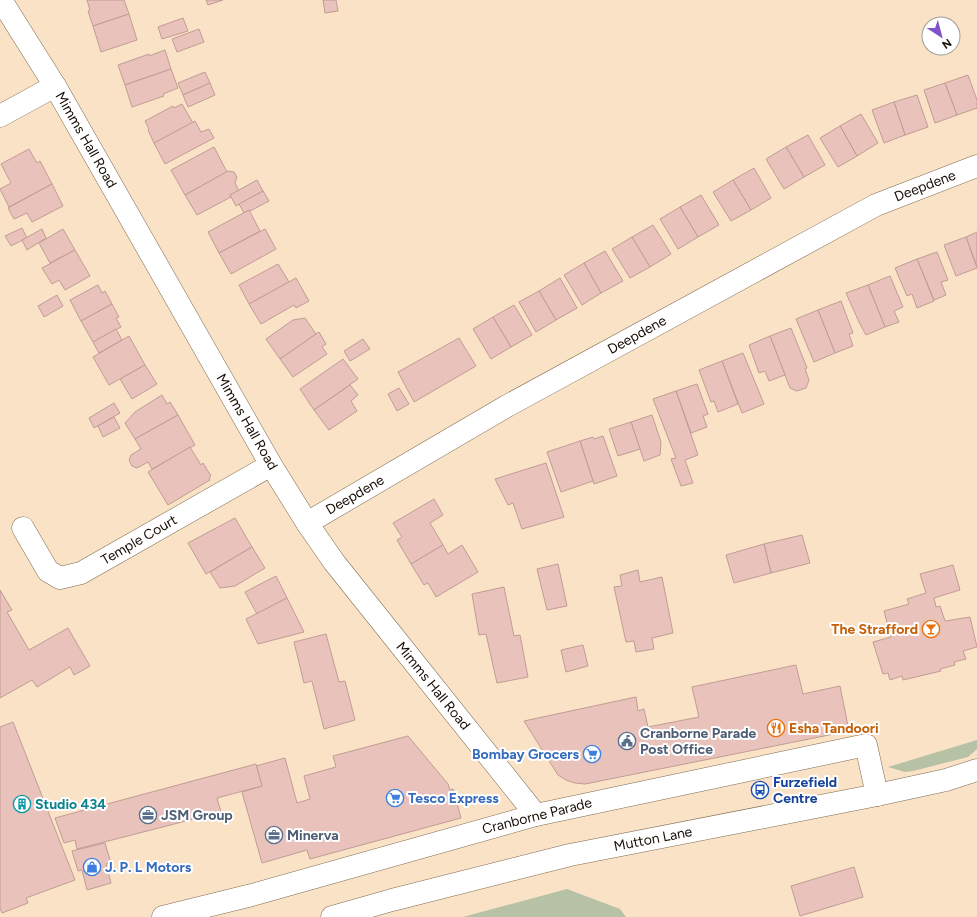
<svg xmlns="http://www.w3.org/2000/svg" width="977" height="917" font-family="Figtree,sans-serif">
<style>
.green{fill:#b7c1a5}
.building{fill:#e9c3bb;stroke:#c19c94}
.lines{fill:none;stroke-linecap:round;stroke-linejoin:round}
.minor-casing{stroke:#7f6b51;stroke-width:23}
.secondary-casing{stroke:#7f6b51;stroke-width:23}
.minor{stroke:#fff;stroke-width:22}
.secondary{stroke:#fff;stroke-width:22}
.labels{text-anchor:middle;dominant-baseline:central;stroke-width:4;stroke-linejoin:round;paint-order:stroke}
.street-label{font-size:14px;fill:#150d04;stroke:#fff}
.food-label{font-size:14px;font-weight:bold;fill:#c56008;stroke:#fff;text-anchor:end}
.service-label{font-size:14px;font-weight:bold;fill:#4e5e75;stroke:#fff;text-anchor:start}
.shop-label{font-size:14px;font-weight:bold;fill:#366cbe;stroke:#fff;text-anchor:start}
.transit-label{font-size:14px;font-weight:bold;fill:#164399;stroke:#fff;text-anchor:start}
.culture-label{font-size:14px;font-weight:bold;fill:#0d838f;stroke:#fff;text-anchor:start}
</style>
<rect width="100%" height="100%" fill="#f9e2c5"/>
<g class="green">
<path d="M 977,740 L 977,749 L 968,757 L 913,771 L 905,772 L 888,767 Z"/>
<path d="M 567,889 L 620,909 L 626,917 L 463,917 Z"/>
</g>
<g class="building">
<path d="M 87,0 L 124,0 L 129,14 L 93,26 L 88,11 L 90,10 Z"/>
<path d="M 206,0 L 223,0 L 208,5 Z"/>
<path d="M 323,0 L 336,0 L 338,11 L 325,13 Z"/>
<path d="M 129,14 L 137,40 L 101,52 L 93,26 Z"/>
<path d="M 183,18 L 188,31 L 162,39 L 158,27 Z"/>
<path d="M 199,29 L 204,42 L 177,52 L 172,39 Z"/>
<path d="M 165,50 L 171,69 L 125,85 L 118,65 L 149,54 L 149,56 Z"/>
<path d="M 171,69 L 178,88 L 163,94 L 164,96 L 132,107 L 125,85 Z"/>
<path d="M 205,72 L 210,83 L 183,95 L 178,83 Z"/>
<path d="M 968,75 L 977,100 L 977,108 L 957,115 L 945,83 Z"/>
<path d="M 210,83 L 215,95 L 188,107 L 183,95 Z"/>
<path d="M 945,83 L 957,115 L 935,123 L 924,90 Z"/>
<path d="M 917,95 L 928,127 L 905,135 L 894,102 Z"/>
<path d="M 894,102 L 905,135 L 884,143 L 872,110 Z"/>
<path d="M 182,104 L 193,123 L 154,143 L 148,130 L 149,129 L 145,121 L 173,106 L 174,108 Z"/>
<path d="M 861,114 L 878,143 L 857,156 L 840,126 Z"/>
<path d="M 195,121 L 201,132 L 209,129 L 214,138 L 165,164 L 154,143 Z"/>
<path d="M 840,126 L 857,156 L 838,167 L 820,138 Z"/>
<path d="M 808,135 L 825,165 L 804,177 L 786,147 Z"/>
<path d="M 214,147 L 227,172 L 185,195 L 171,170 Z"/>
<path d="M 786,147 L 804,177 L 784,189 L 766,159 Z"/>
<path d="M 29,149 L 37,163 L 40,161 L 52,184 L 9,207 L 0,189 L 11,183 L 1,164 Z"/>
<path d="M 754,168 L 771,198 L 751,210 L 733,180 Z"/>
<path d="M 228,171 L 234,172 L 237,177 L 235,183 L 239,191 L 230,195 L 231,197 L 197,215 L 185,195 Z"/>
<path d="M 257,180 L 263,191 L 236,206 L 230,195 Z"/>
<path d="M 733,180 L 751,210 L 731,221 L 713,192 Z"/>
<path d="M 52,184 L 63,206 L 32,222 L 27,213 L 14,219 L 8,208 Z"/>
<path d="M 263,191 L 269,201 L 250,211 L 249,210 L 244,213 L 239,204 Z"/>
<path d="M 701,195 L 719,225 L 698,237 L 680,207 Z"/>
<path d="M 680,207 L 698,237 L 678,249 L 660,219 Z"/>
<path d="M 249,210 L 260,231 L 219,253 L 208,232 Z"/>
<path d="M 653,225 L 671,254 L 650,267 L 632,237 Z"/>
<path d="M 22,228 L 27,238 L 11,246 L 5,236 Z"/>
<path d="M 42,229 L 46,238 L 27,250 L 22,240 Z"/>
<path d="M 63,229 L 75,250 L 50,263 L 39,243 Z"/>
<path d="M 265,229 L 276,249 L 231,274 L 219,253 Z"/>
<path d="M 977,232 L 977,266 L 966,237 Z"/>
<path d="M 632,237 L 650,267 L 630,278 L 612,249 Z"/>
<path d="M 966,237 L 977,268 L 956,276 L 944,245 Z"/>
<path d="M 75,250 L 90,276 L 65,290 L 59,280 L 52,284 L 42,268 Z"/>
<path d="M 605,251 L 623,281 L 601,293 L 584,263 Z"/>
<path d="M 937,252 L 948,280 L 941,282 L 946,295 L 934,300 L 917,259 Z"/>
<path d="M 917,259 L 934,301 L 917,308 L 912,294 L 907,296 L 895,268 Z"/>
<path d="M 584,263 L 601,293 L 582,305 L 564,275 Z"/>
<path d="M 278,264 L 289,282 L 249,304 L 239,285 Z"/>
<path d="M 890,276 L 903,307 L 894,311 L 899,322 L 885,327 L 868,285 Z"/>
<path d="M 296,278 L 309,301 L 296,308 L 294,305 L 261,324 L 249,304 Z"/>
<path d="M 560,278 L 577,308 L 556,320 L 539,291 Z"/>
<path d="M 98,285 L 102,293 L 105,291 L 112,304 L 81,321 L 70,300 Z"/>
<path d="M 868,285 L 885,327 L 866,335 L 859,322 L 846,293 Z"/>
<path d="M 539,291 L 556,320 L 536,332 L 519,302 Z"/>
<path d="M 57,295 L 63,306 L 44,317 L 38,306 Z"/>
<path d="M 841,301 L 853,333 L 849,334 L 853,346 L 835,353 L 818,310 Z"/>
<path d="M 112,304 L 119,317 L 116,318 L 121,327 L 93,342 L 81,321 Z"/>
<path d="M 514,305 L 532,335 L 511,347 L 493,317 Z"/>
<path d="M 818,310 L 835,353 L 814,362 L 796,319 Z"/>
<path d="M 493,317 L 511,347 L 491,359 L 473,329 Z"/>
<path d="M 305,318 L 316,334 L 280,359 L 266,339 L 293,320 Z"/>
<path d="M 791,328 L 807,368 L 805,369 L 809,380 L 806,388 L 797,391 L 790,388 L 770,336 Z"/>
<path d="M 116,329 L 122,340 L 99,353 L 93,342 Z"/>
<path d="M 319,332 L 326,344 L 322,347 L 327,354 L 293,377 L 280,359 Z"/>
<path d="M 129,336 L 145,365 L 109,385 L 93,357 Z"/>
<path d="M 770,336 L 785,375 L 769,381 L 765,371 L 759,373 L 749,345 Z"/>
<path d="M 459,338 L 476,366 L 414,402 L 398,372 Z"/>
<path d="M 363,339 L 370,349 L 350,361 L 344,351 Z"/>
<path d="M 743,353 L 764,404 L 742,413 L 722,361 Z"/>
<path d="M 343,359 L 358,379 L 314,410 L 300,389 Z"/>
<path d="M 722,361 L 738,404 L 718,412 L 714,401 L 711,402 L 699,370 Z"/>
<path d="M 145,365 L 157,384 L 132,399 L 120,379 Z"/>
<path d="M 697,384 L 708,414 L 703,416 L 707,427 L 691,433 L 676,391 Z"/>
<path d="M 350,385 L 358,395 L 351,401 L 357,411 L 329,430 L 314,410 Z"/>
<path d="M 399,388 L 409,404 L 397,411 L 388,394 Z"/>
<path d="M 676,391 L 698,455 L 685,460 L 693,483 L 681,486 L 671,459 L 676,458 L 653,399 Z"/>
<path d="M 162,395 L 167,404 L 170,402 L 178,415 L 135,439 L 125,423 L 135,412 Z"/>
<path d="M 114,403 L 120,413 L 94,428 L 89,418 Z"/>
<path d="M 178,415 L 195,445 L 152,469 L 148,462 L 137,468 L 132,466 L 129,460 L 131,455 L 141,449 L 135,439 Z"/>
<path d="M 652,415 L 661,442 L 660,455 L 644,461 L 631,422 Z"/>
<path d="M 114,417 L 120,428 L 103,437 L 98,426 Z"/>
<path d="M 631,422 L 640,449 L 618,456 L 609,429 Z"/>
<path d="M 603,436 L 617,476 L 594,484 L 580,441 L 593,437 L 594,439 Z"/>
<path d="M 580,441 L 593,481 L 561,492 L 547,452 Z"/>
<path d="M 190,447 L 201,465 L 203,463 L 211,476 L 209,478 L 210,480 L 168,505 L 148,472 Z"/>
<path d="M 546,463 L 564,517 L 522,529 L 513,503 L 508,505 L 495,479 Z"/>
<path d="M 434,499 L 443,515 L 430,523 L 443,545 L 411,564 L 397,540 L 402,537 L 393,523 Z"/>
<path d="M 235,518 L 252,547 L 206,574 L 188,543 Z"/>
<path d="M 802,535 L 810,563 L 771,573 L 764,544 Z"/>
<path d="M 764,544 L 771,573 L 734,583 L 726,555 Z"/>
<path d="M 443,545 L 448,554 L 462,545 L 478,572 L 436,597 L 428,583 L 424,585 L 411,564 Z"/>
<path d="M 252,547 L 265,568 L 235,586 L 220,588 L 210,572 Z"/>
<path d="M 558,564 L 567,606 L 547,610 L 537,569 Z"/>
<path d="M 953,565 L 960,590 L 934,598 L 936,607 L 940,606 L 945,621 L 970,617 L 977,647 L 963,651 L 966,659 L 954,662 L 955,665 L 940,669 L 941,671 L 903,680 L 902,676 L 890,680 L 888,673 L 883,674 L 873,642 L 891,637 L 884,611 L 909,604 L 907,599 L 926,593 L 920,574 Z"/>
<path d="M 638,570 L 640,582 L 662,577 L 673,633 L 652,638 L 654,649 L 636,652 L 634,641 L 626,642 L 614,587 L 622,586 L 620,575 Z"/>
<path d="M 276,576 L 287,598 L 257,614 L 245,592 Z"/>
<path d="M 504,587 L 514,636 L 520,635 L 528,677 L 497,683 L 486,634 L 479,635 L 472,594 Z"/>
<path d="M 0,590 L 12,610 L 7,612 L 29,650 L 68,628 L 90,666 L 74,675 L 70,667 L 37,687 L 32,680 L 0,698 Z"/>
<path d="M 287,598 L 304,632 L 258,644 L 246,619 Z"/>
<path d="M 326,634 L 339,682 L 345,681 L 355,720 L 324,729 L 312,681 L 304,683 L 294,642 Z"/>
<path d="M 583,645 L 588,666 L 566,672 L 561,650 Z"/>
<path d="M 796,665 L 803,694 L 840,686 L 849,731 L 585,784 L 575,783 L 566,780 L 558,775 L 524,721 L 636,697 L 638,711 L 644,709 L 648,727 L 699,717 L 692,687 Z"/>
<path d="M 13,722 L 75,880 L 26,898 L 28,903 L 2,913 L 0,908 L 0,727 Z"/>
<path d="M 408,736 L 448,784 L 450,790 L 453,789 L 461,818 L 310,859 L 307,850 L 262,863 L 242,792 L 262,786 L 256,766 L 285,758 L 297,803 L 310,799 L 304,776 L 336,767 L 333,756 Z"/>
<path d="M 256,764 L 262,786 L 217,798 L 221,812 L 77,849 L 75,840 L 64,843 L 55,818 Z"/>
<path d="M 105,843 L 111,863 L 106,864 L 111,883 L 87,890 L 82,870 L 78,871 L 72,851 Z"/>
<path d="M 854,867 L 863,897 L 800,916 L 791,886 Z"/>
</g>
<g class="lines">
<defs>
<g id="minor">
<path d="M 1,0 L 55,86 L 271,465 L 307,523 L 334,562 L 536,815"/>
<path d="M 0,116 L 55,86"/>
<path d="M 307,523 L 507,406 L 876,205 L 977,166"/>
<path d="M 23,528 L 48,571 L 60,578 L 81,573 L 271,465"/>
<path d="M 163,917 L 252,895 L 536,815 L 866,745 L 877,795"/>
</g>
<path id="secondary" d="M 332,917 L 392,900 L 570,855 L 877,795 L 946,780 L 977,770"/>
</defs>
<use href="#minor" class="minor-casing"/>
<use href="#secondary" class="secondary-casing"/>
<use href="#minor" class="minor"/>
<use href="#secondary" class="secondary"/>
</g>
<defs>
<symbol id="bar-ring" viewBox="-11 -11 22 22"><circle r="9.5" fill="#fff" stroke="#e8710a" stroke-width="1.5"/><path d="M-6-5H6L.8 .8V4.5H3.5V6h-7V4.5H-.8V.8Z" fill="#e8710a"/></symbol>
<symbol id="restaurant-ring" viewBox="-11 -11 22 22"><circle r="9.5" fill="#fff" stroke="#e8710a" stroke-width="1.5"/><path d="M-5-6h1v4h1v-4h1v4h1v-4h1v5L-1.5 .5V6h-2V.5L-5-1ZM5-6V6H3V1.5H1.5Q1.5-4 5-6Z" fill="#e8710a"/></symbol>
<symbol id="civic-ring" viewBox="-11 -11 22 22"><circle r="9.5" fill="#fff" stroke="#5c6f8a" stroke-width="1.5"/><path d="M-.6-6.5H3V-4.5H.6V-3L4-1V1h2V6H-6V1h2V-1L-.6-3ZM-1.2 2.5V6h2.4V2.5Z" fill="#5c6f8a"/></symbol>
<symbol id="supermarket-ring" viewBox="-11 -11 22 22"><circle r="9.5" fill="#fff" stroke="#3f7fe0" stroke-width="1.5"/><path d="M-6-5.5h2.5l.6 2H6L4.5 2H-2.5L-4.4-4H-6ZM-1.5 3.2a1.3 1.3 0 1 0 .1 0ZM3 3.2a1.3 1.3 0 1 0 .1 0Z" fill="#3f7fe0"/></symbol>
<symbol id="bus-ring" viewBox="-11 -11 22 22"><circle r="9.5" fill="#fff" stroke="#1a4fb4" stroke-width="1.5"/><path d="M-5-6H5V4H4V6H2V4H-2V6H-4V4H-5ZM-3.5-4V0h7V-4ZM-3.5 1.2v1.5H-2V1.2ZM2 1.2v1.5H3.5V1.2Z" fill="#1a4fb4"/></symbol>
<symbol id="building-ring" viewBox="-11 -11 22 22"><circle r="9.5" fill="#fff" stroke="#0f9aa8" stroke-width="1.5"/><path d="M-4-6H4V6H1V3H-1V6H-4ZM-2.5-4.3h1.7v1.8h-1.7ZM.8-4.3h1.7v1.8H.8ZM-2.5-1h1.7V.8h-1.7ZM.8-1h1.7V.8H.8Z" fill="#0f9aa8"/></symbol>
<symbol id="office-ring" viewBox="-11 -11 22 22"><circle r="9.5" fill="#fff" stroke="#5c6f8a" stroke-width="1.5"/><path d="M-6-3h4V-5.5h4V-3h4V5H-6ZM-1-4.5V-3h2v-1.5ZM-6 0V1H6V0Z" fill="#5c6f8a"/></symbol>
<symbol id="shop-ring" viewBox="-11 -11 22 22"><circle r="9.5" fill="#fff" stroke="#3f7fe0" stroke-width="1.5"/><path d="M-5-2.5h2.3a2.7 3.5 0 0 1 5.4 0H5L5.5 6h-11ZM-1.5-2.5h3a1.5 2.3 0 0 0-3 0Z" fill="#3f7fe0"/></symbol>
</defs>
<g fill-rule="evenodd">
<use href="#bar-ring" x="921" y="619" width="20" height="20"/>
<use href="#restaurant-ring" x="766" y="718" width="20" height="20"/>
<use href="#civic-ring" x="617" y="731" width="20" height="20"/>
<use href="#supermarket-ring" x="582" y="744" width="20" height="20"/>
<use href="#bus-ring" x="750" y="780" width="20" height="20"/>
<use href="#supermarket-ring" x="385" y="788" width="20" height="20"/>
<use href="#building-ring" x="12" y="794" width="20" height="20"/>
<use href="#office-ring" x="138" y="805" width="20" height="20"/>
<use href="#office-ring" x="264" y="825" width="20" height="20"/>
<use href="#shop-ring" x="82" y="857" width="20" height="20"/>
</g>
<g class="labels">
<g class="street-label">
<text transform="translate(86 140) rotate(60)">Mimms Hall Road</text>
<text transform="translate(925 186) rotate(-21)">Deepdene</text>
<text transform="translate(637 335) rotate(-29)">Deepdene</text>
<text transform="translate(247 422) rotate(60)">Mimms Hall Road</text>
<text transform="translate(355 495) rotate(-30)">Deepdene</text>
<text transform="translate(139 540) rotate(-30)">Temple Court</text>
<text transform="translate(433 686) rotate(51)">Mimms Hall Road</text>
<text transform="translate(537 816) rotate(-14)">Cranborne Parade</text>
<text transform="translate(653 839) rotate(-11)">Mutton Lane</text>
</g>
<g class="food-label">
<text x="918" y="629">The Strafford</text>
<text x="789" y="728" text-anchor="start">Esha Tandoori</text>
</g>
<g class="service-label">
<text x="640" y="733">Cranborne Parade<tspan x="640" dy="16">Post Office</tspan></text>
<text x="161" y="815">JSM Group</text>
<text x="287" y="835">Minerva</text>
</g>
<g class="shop-label">
<text x="579" y="754" text-anchor="end">Bombay Grocers</text>
<text x="408" y="798">Tesco Express</text>
<text x="105" y="867">J. P. L Motors</text>
</g>
<g class="transit-label">
<text x="773" y="782">Furzefield<tspan x="773" dy="16">Centre</tspan></text>
</g>
<g class="culture-label">
<text x="35" y="804">Studio 434</text>
</g>
</g>
<g transform="translate(941 36) rotate(144)"><circle r="19" fill="#ffffff" stroke="#a19e9b"/>
<path d="M0-3L7 15L0 10L-7 15Z" fill="#8252cb"/>
<text y="-6" font-size="11" font-weight="bold" text-anchor="middle" fill="#150d04">N</text>
</g>
</svg>
